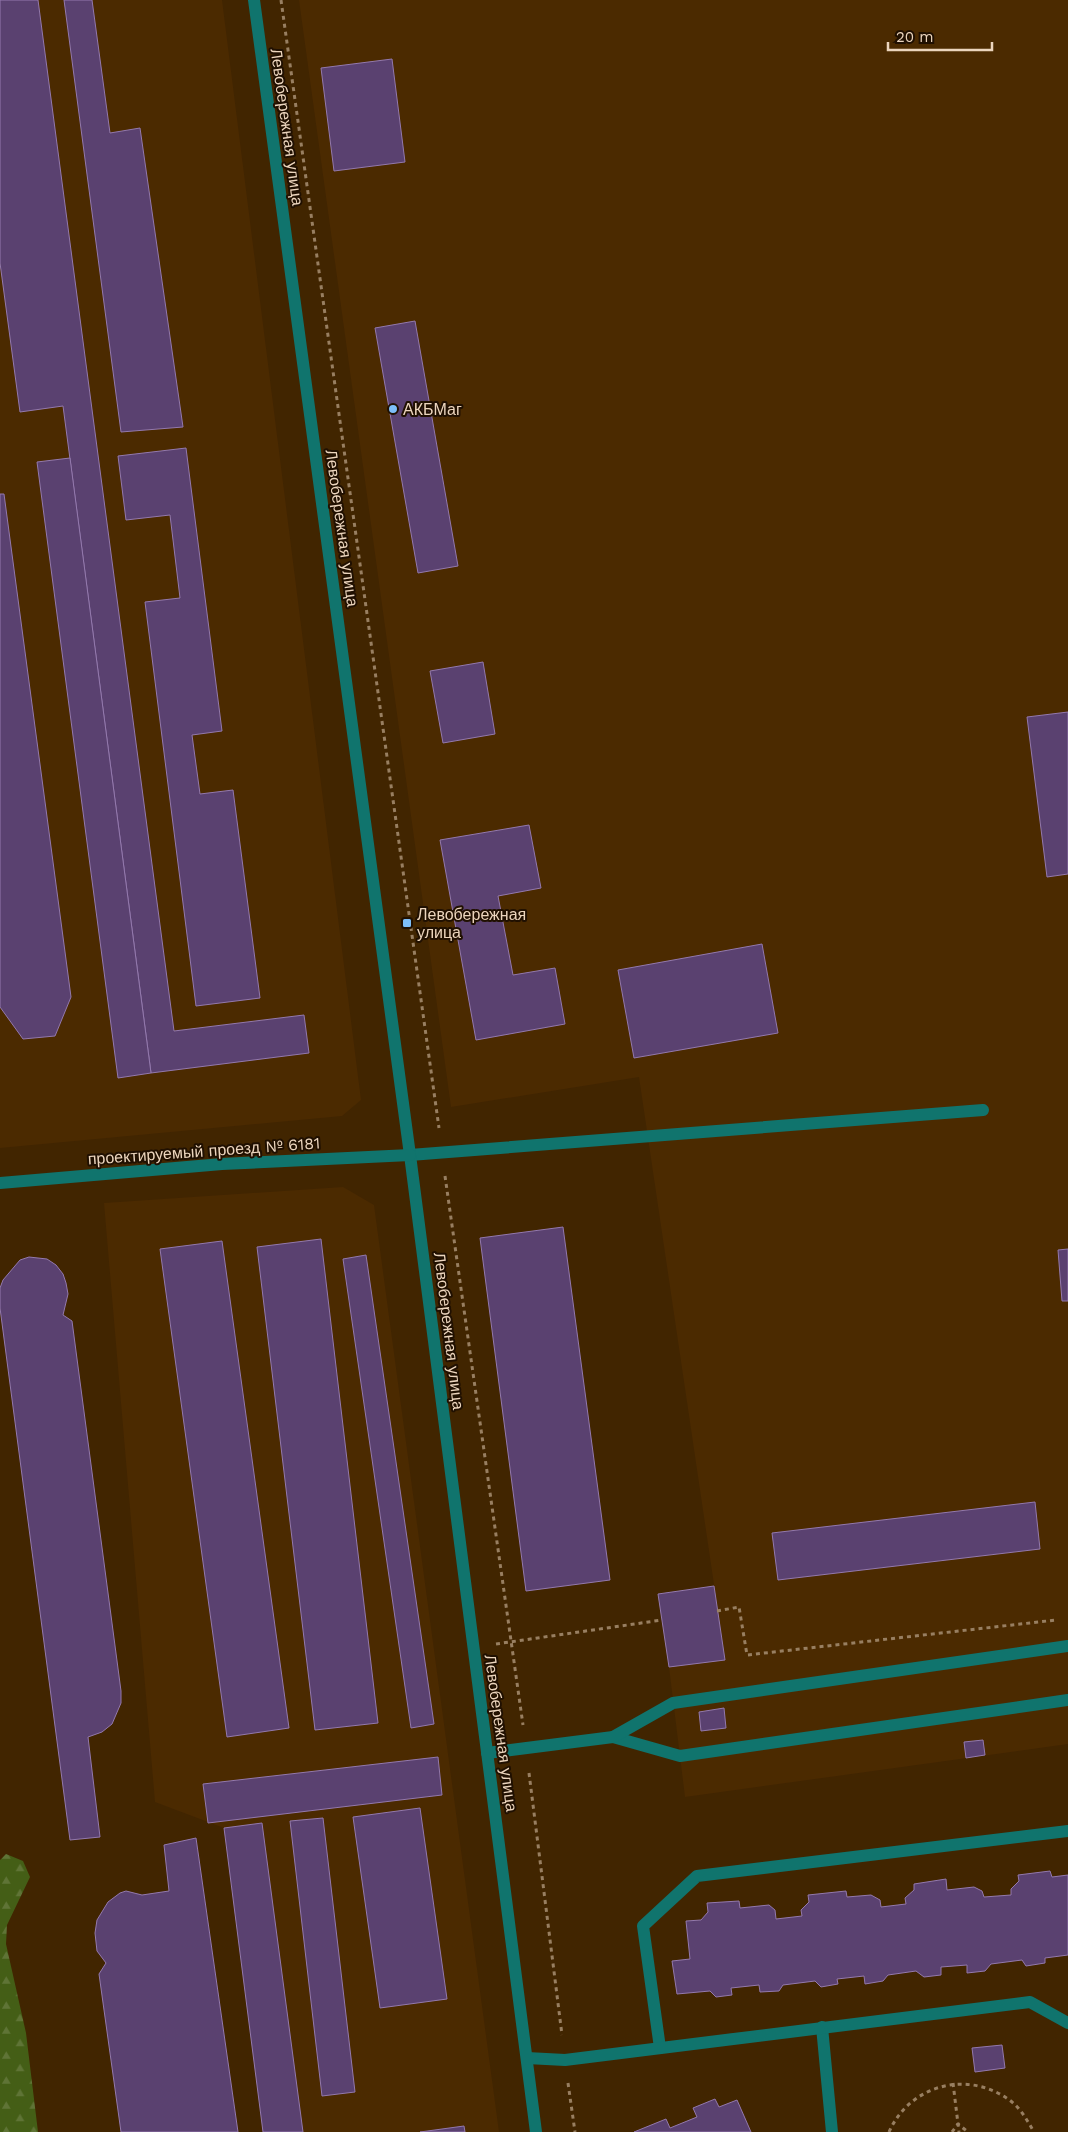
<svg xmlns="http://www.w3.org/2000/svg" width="1068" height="2132" font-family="'Work Sans',sans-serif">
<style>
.built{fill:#4b2a00}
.forest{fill:url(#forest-firs)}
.building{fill:#5a4170;stroke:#9379ad}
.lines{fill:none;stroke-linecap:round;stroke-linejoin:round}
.path{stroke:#987f61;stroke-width:3;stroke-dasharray:4 4;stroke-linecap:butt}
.service{stroke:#10746d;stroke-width:12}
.minor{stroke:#10746d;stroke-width:12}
.poi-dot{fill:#7dbef9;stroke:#201001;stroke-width:2}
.labels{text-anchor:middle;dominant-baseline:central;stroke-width:4;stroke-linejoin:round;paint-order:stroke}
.street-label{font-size:16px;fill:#ecd5bd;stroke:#201001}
.poi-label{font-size:16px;fill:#ecd5bd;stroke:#201001;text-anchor:start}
</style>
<defs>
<pattern id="forest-firs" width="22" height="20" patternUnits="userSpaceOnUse" patternTransform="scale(1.25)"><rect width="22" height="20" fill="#445e16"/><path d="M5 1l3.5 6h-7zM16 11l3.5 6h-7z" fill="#5f7436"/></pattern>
</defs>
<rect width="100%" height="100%" fill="#412500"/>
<g class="built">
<path d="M 0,0 L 222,0 L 361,1100 L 342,1116 L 0,1148 Z"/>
<path d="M 299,0 L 1068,0 L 1068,1744 L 685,1797 L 669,1667 L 725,1659 L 639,1077 L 451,1107 Z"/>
<path d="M 343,1187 L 374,1205 L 499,2132 L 263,2132 L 224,1828 L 155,1802 L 104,1203 Z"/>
</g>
<path class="forest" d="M 6,1854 L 23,1861 L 30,1877 L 7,1925 L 6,1944 L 26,2033 L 38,2132 L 0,2132 L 0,1860 Z"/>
<g class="building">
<path d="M 0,0 L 38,0 L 174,1031 L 304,1015 L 309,1053 L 151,1073 L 63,406 L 20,412 L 0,263 Z"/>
<path d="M 64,0 L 92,0 L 110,133 L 140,128 L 183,427 L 121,432 Z"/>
<path d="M 392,59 L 405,162 L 334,171 L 321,68 Z"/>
<path d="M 415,321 L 458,566 L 418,573 L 375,328 Z"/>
<path d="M 186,448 L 222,731 L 192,735 L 200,794 L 233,790 L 260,998 L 196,1006 L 145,602 L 180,598 L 170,515 L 126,520 L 118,456 Z"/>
<path d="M 70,458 L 151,1073 L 118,1078 L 37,462 Z"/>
<path d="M 0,494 L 4,494 L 71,997 L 55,1036 L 23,1039 L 0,1007 Z"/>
<path d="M 483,662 L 495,734 L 443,743 L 430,671 Z"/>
<path d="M 1068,712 L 1068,874 L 1047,877 L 1027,717 Z"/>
<path d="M 529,825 L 541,888 L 498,896 L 513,975 L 555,968 L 565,1024 L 476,1040 L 440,840 Z"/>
<path d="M 762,944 L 778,1033 L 634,1058 L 618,970 Z"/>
<path d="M 563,1227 L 610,1580 L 526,1591 L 480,1238 Z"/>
<path d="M 321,1239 L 378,1723 L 315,1730 L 257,1247 Z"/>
<path d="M 222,1241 L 289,1728 L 227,1737 L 160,1249 Z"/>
<path d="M 1068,1249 L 1068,1301 L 1062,1301 L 1058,1250 Z"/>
<path d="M 366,1255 L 434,1724 L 411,1728 L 343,1259 Z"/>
<path d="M 29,1257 L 47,1259 L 56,1265 L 63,1274 L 66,1283 L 68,1294 L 63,1315 L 72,1321 L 121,1691 L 121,1703 L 112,1724 L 102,1732 L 88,1737 L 100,1837 L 70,1840 L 0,1308 L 0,1288 L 3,1280 L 20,1260 Z"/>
<path d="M 1035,1502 L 1040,1549 L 778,1580 L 772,1533 Z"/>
<path d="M 714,1586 L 725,1660 L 669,1667 L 658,1594 Z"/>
<path d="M 724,1708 L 726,1728 L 701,1731 L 699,1712 Z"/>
<path d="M 983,1740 L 985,1755 L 966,1758 L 964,1742 Z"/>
<path d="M 438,1757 L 442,1795 L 208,1823 L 203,1784 Z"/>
<path d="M 420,1808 L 447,1999 L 380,2008 L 353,1817 Z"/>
<path d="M 323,1818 L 355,2092 L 322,2096 L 290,1821 Z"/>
<path d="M 262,1823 L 303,2132 L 263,2132 L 224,1828 Z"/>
<path d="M 196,1838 L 238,2132 L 121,2132 L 99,1974 L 106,1963 L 97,1951 L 95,1933 L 97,1920 L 108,1902 L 120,1893 L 126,1891 L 142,1895 L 169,1891 L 164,1845 Z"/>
<path d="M 1050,1871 L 1052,1877 L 1068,1875 L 1068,1955 L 1045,1958 L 1045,1963 L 1026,1966 L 1022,1960 L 991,1964 L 985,1971 L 967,1973 L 967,1965 L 941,1967 L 941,1975 L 924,1977 L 916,1971 L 888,1975 L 883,1981 L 865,1984 L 864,1976 L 837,1979 L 838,1984 L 821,1987 L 815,1981 L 783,1985 L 779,1991 L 760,1992 L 759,1985 L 731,1988 L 732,1995 L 716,1997 L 710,1991 L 677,1994 L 672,1961 L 690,1959 L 686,1921 L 701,1920 L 708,1912 L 707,1903 L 739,1901 L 740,1908 L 769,1905 L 775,1910 L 776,1919 L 802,1916 L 801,1910 L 809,1902 L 808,1895 L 846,1891 L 847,1897 L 871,1895 L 880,1900 L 881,1907 L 906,1904 L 905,1898 L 914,1890 L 914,1884 L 946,1879 L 947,1890 L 974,1887 L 982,1891 L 984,1897 L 1011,1895 L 1011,1889 L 1019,1881 L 1018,1875 Z"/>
<path d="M 1002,2045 L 1005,2068 L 975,2072 L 972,2048 Z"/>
<path d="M 715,2099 L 719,2107 L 737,2100 L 751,2132 L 634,2132 L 666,2119 L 670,2128 L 697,2117 L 693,2108 Z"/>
<path d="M 464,2126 L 465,2132 L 420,2132 Z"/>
</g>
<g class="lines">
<g class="path">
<path d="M 281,0 L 439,1128"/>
<path d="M 445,1176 L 523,1725"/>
<path d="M 717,1611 L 739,1607 L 747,1655 L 1056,1620"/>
<path d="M 496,1644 L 662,1620"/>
<path d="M 529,1773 L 562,2035"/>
<path d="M 568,2083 L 575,2132"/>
<path d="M 953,2083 L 959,2132"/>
<path d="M 889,2132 C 910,2085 966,2070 1008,2099 C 1020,2107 1027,2120 1034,2132"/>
<path d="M 952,2132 L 958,2124 L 968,2132"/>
</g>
<g class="service">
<path d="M 410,1155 L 983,1110"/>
<path d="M 613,1737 L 680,1756 L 1068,1700"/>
<path d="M 487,1753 L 613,1737 L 673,1703 L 1068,1646"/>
<path d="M 822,2027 L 832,2132"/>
<path d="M 660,2048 L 643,1926 L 697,1876 L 1068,1831"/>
<path d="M 527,2058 L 565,2060 L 1030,2002 L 1068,2023"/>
</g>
<g class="minor">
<path d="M 254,0 L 410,1155 L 536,2132"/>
<path d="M 0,1183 L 222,1164 L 410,1155"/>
</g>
</g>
<g class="poi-dot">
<circle cx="393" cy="409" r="5"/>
<rect x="402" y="918" width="10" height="10" rx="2.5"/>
</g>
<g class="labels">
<g class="street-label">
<text transform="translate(287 127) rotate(82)">Левобережная улица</text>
<text transform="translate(342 528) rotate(82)">Левобережная улица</text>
<text transform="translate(204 1151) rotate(-4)">проектируемый проезд № 6181</text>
<text transform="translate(449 1331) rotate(83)">Левобережная улица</text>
<text transform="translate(501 1733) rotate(82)">Левобережная улица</text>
</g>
<g class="poi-label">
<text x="403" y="409">АКБМаг</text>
<text x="417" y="914">Левобережная<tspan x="417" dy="18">улица</tspan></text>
</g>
</g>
<path d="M888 42v8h104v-8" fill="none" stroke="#ecd5bd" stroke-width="2.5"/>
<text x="896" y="42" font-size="15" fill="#ecd5bd" stroke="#201001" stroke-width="4" paint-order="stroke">20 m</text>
</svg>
